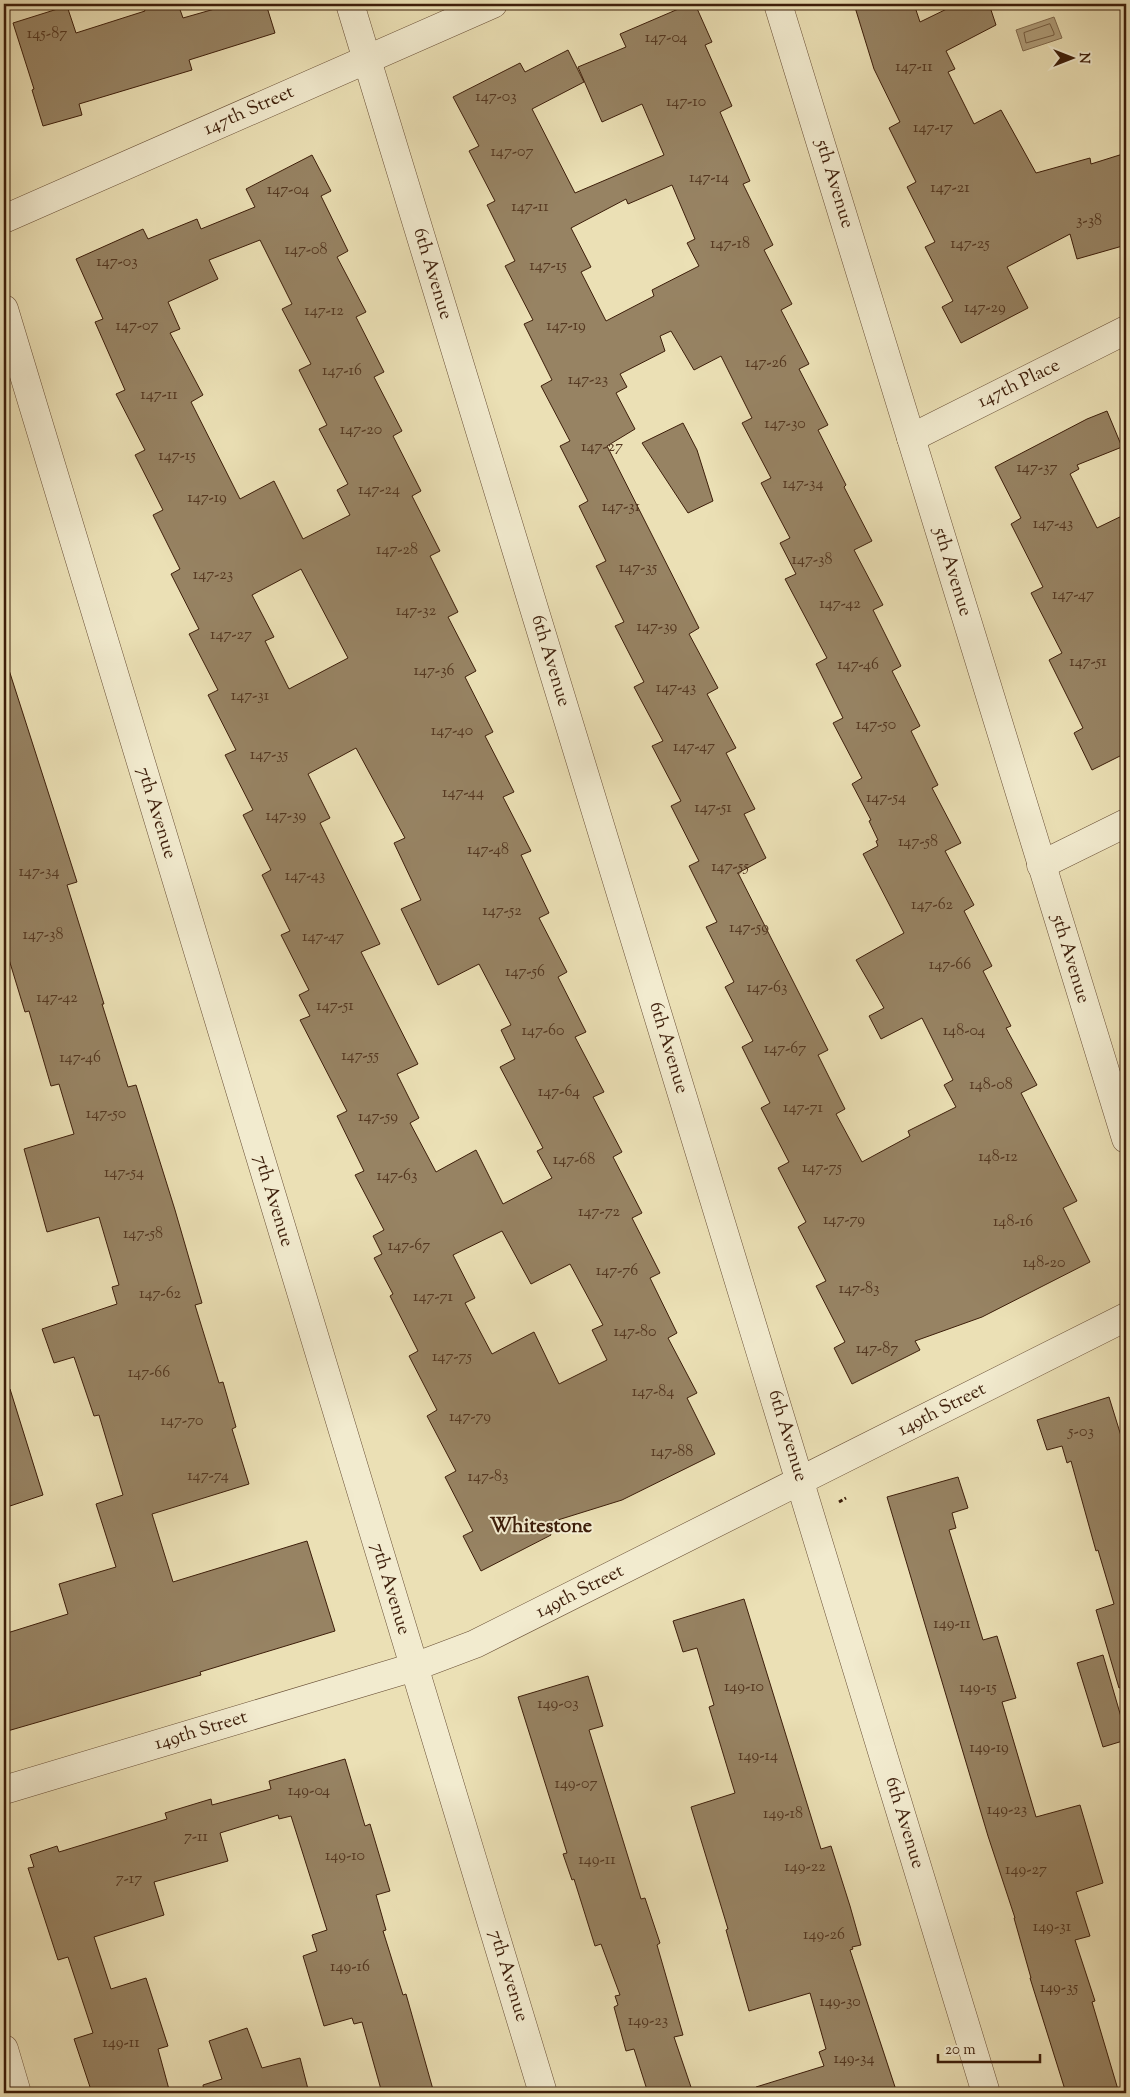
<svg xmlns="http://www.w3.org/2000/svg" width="1130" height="2097" font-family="'Sorts Mill Goudy',serif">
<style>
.water{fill:#b09e7b;stroke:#826b4e}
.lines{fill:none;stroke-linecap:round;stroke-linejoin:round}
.shore{stroke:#765e42;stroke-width:1}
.building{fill:#978363;stroke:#3d1e0a;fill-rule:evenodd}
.minor-casing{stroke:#684e35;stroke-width:29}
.tertiary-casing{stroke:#684e35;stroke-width:29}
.path{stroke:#3d1e0a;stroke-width:3;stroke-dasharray:4 2.5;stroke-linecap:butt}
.minor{stroke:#f2ebcf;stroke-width:28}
.tertiary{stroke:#f2ebcf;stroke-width:28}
.labels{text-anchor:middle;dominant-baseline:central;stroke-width:4;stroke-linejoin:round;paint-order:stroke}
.number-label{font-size:16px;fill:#543720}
.street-label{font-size:19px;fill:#3d1e0a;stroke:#f2ebcf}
.neighbourhood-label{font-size:20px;font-weight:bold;fill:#3d1e0a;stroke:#f2ebcf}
</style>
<rect width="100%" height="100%" fill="#ebe0b5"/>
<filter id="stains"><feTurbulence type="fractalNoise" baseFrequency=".004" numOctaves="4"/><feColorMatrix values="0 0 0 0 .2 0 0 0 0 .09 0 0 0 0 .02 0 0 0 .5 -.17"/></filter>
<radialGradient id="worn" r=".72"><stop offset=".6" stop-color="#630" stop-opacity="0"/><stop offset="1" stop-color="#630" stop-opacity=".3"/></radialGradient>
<path class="water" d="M 1054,17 L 1062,38 L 1023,51 L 1016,30 Z"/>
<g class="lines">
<path class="shore" d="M 1050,24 L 1054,33 L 1054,35 L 1026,43 L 1024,33 Z"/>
</g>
<g class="building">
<path d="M 142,4 L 178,4 L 183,18 L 232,4 L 266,4 L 275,33 L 189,60 L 192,70 L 79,104 L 82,115 L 43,126 L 32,90 L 34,89 L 13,23 L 67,6 L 76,33 L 145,11 Z"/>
<path d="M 690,4 L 695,4 L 712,42 L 705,45 L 732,106 L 720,112 L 750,181 L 743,184 L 773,245 L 764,250 L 792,304 L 781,310 L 809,364 L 799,369 L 828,425 L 818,430 L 846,485 L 844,487 L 872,541 L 854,550 L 883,605 L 873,610 L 901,666 L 892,671 L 920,726 L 911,731 L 938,785 L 932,788 L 961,843 L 945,851 L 974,905 L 964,911 L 992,966 L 983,971 L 1011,1026 L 1006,1028 L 1037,1085 L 1021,1093 L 1077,1201 L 1063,1208 L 1090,1262 L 982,1317 L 915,1341 L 920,1350 L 852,1384 L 834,1348 L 845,1342 L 816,1286 L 826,1281 L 798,1227 L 806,1222 L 778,1168 L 789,1162 L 761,1108 L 770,1103 L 742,1047 L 753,1041 L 725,987 L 734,982 L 706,927 L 717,922 L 689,866 L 699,861 L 671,806 L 681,801 L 652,746 L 663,741 L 634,687 L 644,682 L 615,626 L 624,622 L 596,566 L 606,561 L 579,506 L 588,501 L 560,446 L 570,441 L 541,386 L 552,380 L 524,324 L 533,320 L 505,266 L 515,261 L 487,205 L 495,201 L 469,151 L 479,146 L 453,97 L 520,63 L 525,72 L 568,50 L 584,82 L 532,109 L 575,193 L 664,155 L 642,104 L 602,122 L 578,67 L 626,47 L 620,34 ZM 672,185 L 695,239 L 687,243 L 699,266 L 652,290 L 654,296 L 606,321 L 581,272 L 591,267 L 571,228 L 626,199 L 628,204 ZM 671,331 L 694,370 L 721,356 L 752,418 L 742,423 L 771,478 L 761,483 L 790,538 L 780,543 L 796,574 L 785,579 L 827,658 L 816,664 L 843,718 L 833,723 L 862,778 L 852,784 L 871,820 L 869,821 L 878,840 L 876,841 L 878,846 L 863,854 L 904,933 L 856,960 L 884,1008 L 869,1016 L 881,1039 L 922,1018 L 953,1080 L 944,1085 L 956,1107 L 908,1131 L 910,1136 L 862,1162 L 836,1114 L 845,1109 L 818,1055 L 828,1050 L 738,873 L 766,858 L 744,814 L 755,809 L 726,753 L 736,748 L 707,694 L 718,688 L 689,634 L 699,628 L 607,446 L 635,429 L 616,393 L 627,387 L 620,374 L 665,351 L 660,336 Z"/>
<path d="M 854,4 L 914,4 L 920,22 L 957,4 L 989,4 L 996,25 L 946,51 L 955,69 L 948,72 L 974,124 L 1001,110 L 1036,173 L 1090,158 L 1091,164 L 1126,153 L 1126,245 L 1077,259 L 1070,234 L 1007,267 L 1028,308 L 961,343 L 942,307 L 953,301 L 925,247 L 935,242 L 907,187 L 916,182 L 889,128 L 900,122 L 874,69 Z"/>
<path d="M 312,155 L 331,191 L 321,196 L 348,251 L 337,257 L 366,312 L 356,317 L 384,372 L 374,377 L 402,431 L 393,436 L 421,491 L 412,496 L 440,551 L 430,556 L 458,612 L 448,617 L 476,671 L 465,677 L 493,732 L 485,736 L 514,792 L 503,797 L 531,851 L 521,855 L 549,913 L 539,918 L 567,972 L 558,977 L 586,1032 L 575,1037 L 604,1092 L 593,1097 L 622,1152 L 613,1157 L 642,1213 L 632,1218 L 660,1273 L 650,1278 L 677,1333 L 668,1338 L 697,1393 L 687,1398 L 715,1454 L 622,1500 L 545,1524 L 551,1535 L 481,1571 L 463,1536 L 473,1531 L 445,1477 L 456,1471 L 427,1416 L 437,1410 L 409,1356 L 418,1351 L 390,1296 L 393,1294 L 374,1258 L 382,1254 L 373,1236 L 384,1230 L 355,1175 L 364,1171 L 337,1116 L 347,1111 L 300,1020 L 310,1016 L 299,995 L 309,990 L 281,935 L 290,931 L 262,875 L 271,870 L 243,815 L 253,810 L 225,755 L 236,750 L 208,695 L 218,690 L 189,634 L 199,629 L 171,574 L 180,569 L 153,515 L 163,510 L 135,455 L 145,450 L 116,394 L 125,390 L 95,322 L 103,319 L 76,259 L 143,229 L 148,239 L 197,219 L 201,229 L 255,207 L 246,189 ZM 260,240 L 292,304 L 282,309 L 311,364 L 299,370 L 327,425 L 319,429 L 348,484 L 337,490 L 350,515 L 303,539 L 274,481 L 240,499 L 191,402 L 203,395 L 170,333 L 180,329 L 168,302 L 218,279 L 209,260 ZM 301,569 L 348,658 L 289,689 L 265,641 L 274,637 L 252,595 ZM 356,748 L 405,838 L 394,843 L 421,900 L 401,909 L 438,985 L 479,964 L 511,1025 L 501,1030 L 515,1059 L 500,1067 L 543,1148 L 537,1151 L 552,1178 L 503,1204 L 476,1150 L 436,1172 L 410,1123 L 419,1118 L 397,1074 L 418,1064 L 361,952 L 380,944 L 320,823 L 330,818 L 308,774 ZM 502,1231 L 531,1284 L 570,1264 L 603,1325 L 592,1330 L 607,1360 L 559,1384 L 534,1332 L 492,1354 L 465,1303 L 475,1298 L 453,1255 Z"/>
<path d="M 1107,411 L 1122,447 L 1077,465 L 1079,469 L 1070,474 L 1097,528 L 1126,514 L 1126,753 L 1092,770 L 1074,733 L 1083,728 L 1049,660 L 1062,653 L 1031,593 L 1043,587 L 1011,524 L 1021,518 L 995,467 L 1087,419 Z"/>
<path d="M 683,423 L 697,450 L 713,501 L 688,513 L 642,443 Z"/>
<path d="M 9,670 L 77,882 L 67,885 L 104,1004 L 102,1004 L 128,1087 L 136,1085 L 175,1210 L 202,1303 L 195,1305 L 219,1383 L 223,1382 L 236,1427 L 232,1429 L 249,1484 L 152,1514 L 173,1582 L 307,1541 L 335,1631 L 200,1672 L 201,1675 L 4,1732 L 4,1634 L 68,1614 L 59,1584 L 116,1567 L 96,1504 L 123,1495 L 99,1415 L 94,1416 L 74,1357 L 54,1363 L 42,1329 L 117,1304 L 112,1287 L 119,1285 L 99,1217 L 47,1232 L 24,1149 L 74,1134 L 59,1084 L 51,1086 L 29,1011 L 25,1012 L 4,943 L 4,671 Z"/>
<path d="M 10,1389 L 43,1495 L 4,1508 L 4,1390 Z"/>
<path d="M 1109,1397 L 1126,1452 L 1126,1686 L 1119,1688 L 1096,1610 L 1114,1604 L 1098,1550 L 1096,1551 L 1071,1461 L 1067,1463 L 1062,1446 L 1047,1450 L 1037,1420 Z"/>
<path d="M 958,1477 L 968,1508 L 952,1513 L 956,1528 L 949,1530 L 983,1640 L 997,1636 L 1016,1698 L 1002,1702 L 1036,1817 L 1080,1805 L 1103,1883 L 1076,1892 L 1090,1936 L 1075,1940 L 1095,2001 L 1092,2002 L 1119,2093 L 1066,2093 L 1030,1978 L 1031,1978 L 1014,1918 L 1015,1918 L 988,1836 L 887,1497 Z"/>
<path d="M 744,1599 L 821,1849 L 831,1846 L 850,1906 L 861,1945 L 852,1947 L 853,1949 L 850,1950 L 897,2093 L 757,2093 L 756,2087 L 824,2066 L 819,2052 L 826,2049 L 810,1993 L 749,2011 L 726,1930 L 728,1929 L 691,1807 L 735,1793 L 709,1707 L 714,1705 L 697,1648 L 683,1652 L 673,1621 Z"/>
<path d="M 1103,1655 L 1126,1734 L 1126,1740 L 1103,1747 L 1077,1663 Z"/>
<path d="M 588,1676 L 603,1726 L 589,1730 L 641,1899 L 645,1898 L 660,1943 L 657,1945 L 683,2035 L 674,2037 L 693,2093 L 648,2093 L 634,2049 L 626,2051 L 614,2007 L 618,2005 L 615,1996 L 620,1995 L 601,1944 L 595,1946 L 574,1879 L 572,1880 L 563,1854 L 567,1853 L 518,1697 Z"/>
<path d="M 345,1759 L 365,1826 L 370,1824 L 390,1891 L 376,1895 L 386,1930 L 383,1931 L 403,1995 L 406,1994 L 434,2093 L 382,2093 L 362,2022 L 354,2024 L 352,2018 L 324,2026 L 303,1956 L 317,1951 L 312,1935 L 327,1930 L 291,1816 L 279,1819 L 278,1815 L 220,1833 L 228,1861 L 154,1882 L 164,1915 L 94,1937 L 111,1989 L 146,1978 L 168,2046 L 158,2049 L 170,2093 L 92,2093 L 74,2039 L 93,2033 L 68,1957 L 58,1960 L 28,1868 L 34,1867 L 30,1855 L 57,1846 L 59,1852 L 167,1819 L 165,1813 L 211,1799 L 212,1805 L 271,1789 L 269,1781 Z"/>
<path d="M 247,2028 L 262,2068 L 300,2058 L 309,2093 L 204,2093 L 203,2085 L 222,2079 L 209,2041 Z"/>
</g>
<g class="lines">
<defs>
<g id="minor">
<path d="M 350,4 L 986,2093"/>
<path d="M 778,4 L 1126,1139"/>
<path d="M 4,309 L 543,2093"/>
<path d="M 911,438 L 1126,330"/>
<path d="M 1041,865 L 1126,823"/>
<path d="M 4,1790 L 414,1667 L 475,1644 L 1126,1317"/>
<path d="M 4,2049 L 17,2093"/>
</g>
<path id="tertiary" d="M 4,219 L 493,4"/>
</defs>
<use href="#minor" class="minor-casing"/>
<use href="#tertiary" class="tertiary-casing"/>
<path class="path" d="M 839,1502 L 846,1498"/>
<use href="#minor" class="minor"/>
<use href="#tertiary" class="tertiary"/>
</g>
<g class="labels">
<g class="number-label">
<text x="47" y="34">145-87</text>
<text x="666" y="38">147-04</text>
<text x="914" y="67">147-11</text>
<text x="496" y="97">147-03</text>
<text x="686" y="102">147-10</text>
<text x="933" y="128">147-17</text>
<text x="512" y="152">147-07</text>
<text x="709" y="178">147-14</text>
<text x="950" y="188">147-21</text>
<text x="288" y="190">147-04</text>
<text x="530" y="207">147-11</text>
<text x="1089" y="221">3-38</text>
<text x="730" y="244">147-18</text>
<text x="970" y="244">147-25</text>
<text x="306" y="250">147-08</text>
<text x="117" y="262">147-03</text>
<text x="548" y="266">147-15</text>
<text x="985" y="308">147-29</text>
<text x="324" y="311">147-12</text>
<text x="137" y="326">147-07</text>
<text x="566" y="326">147-19</text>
<text x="766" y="363">147-26</text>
<text x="342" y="371">147-16</text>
<text x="588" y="380">147-23</text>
<text x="159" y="395">147-11</text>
<text x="785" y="424">147-30</text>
<text x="361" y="430">147-20</text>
<text x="602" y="447">147-27</text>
<text x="177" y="456">147-15</text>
<text x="1037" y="468">147-37</text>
<text x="803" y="484">147-34</text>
<text x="379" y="490">147-24</text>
<text x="207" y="498">147-19</text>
<text x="621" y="507">147-31</text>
<text x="1053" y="524">147-43</text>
<text x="397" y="550">147-28</text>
<text x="812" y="560">147-38</text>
<text x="638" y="568">147-35</text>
<text x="213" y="575">147-23</text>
<text x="1073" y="595">147-47</text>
<text x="840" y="604">147-42</text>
<text x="416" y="611">147-32</text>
<text x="657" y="627">147-39</text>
<text x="231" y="635">147-27</text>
<text x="1088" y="662">147-51</text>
<text x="858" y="665">147-46</text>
<text x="434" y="671">147-36</text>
<text x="676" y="688">147-43</text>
<text x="250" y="696">147-31</text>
<text x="876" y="725">147-50</text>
<text x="452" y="731">147-40</text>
<text x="694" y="747">147-47</text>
<text x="269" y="755">147-35</text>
<text x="463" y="793">147-44</text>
<text x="886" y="798">147-54</text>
<text x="713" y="808">147-51</text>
<text x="286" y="816">147-39</text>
<text x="918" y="842">147-58</text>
<text x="488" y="850">147-48</text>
<text x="730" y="867">147-55</text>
<text x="39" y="872">147-34</text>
<text x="305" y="876">147-43</text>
<text x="932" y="905">147-62</text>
<text x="502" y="911">147-52</text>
<text x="749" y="928">147-59</text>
<text x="43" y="935">147-38</text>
<text x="323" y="937">147-47</text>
<text x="950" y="965">147-66</text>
<text x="525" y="972">147-56</text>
<text x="767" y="988">147-63</text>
<text x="57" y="998">147-42</text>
<text x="335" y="1006">147-51</text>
<text x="543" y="1031">147-60</text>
<text x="964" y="1031">148-04</text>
<text x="785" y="1049">147-67</text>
<text x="360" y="1056">147-55</text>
<text x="80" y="1058">147-46</text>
<text x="991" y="1085">148-08</text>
<text x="559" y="1092">147-64</text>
<text x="803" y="1108">147-71</text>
<text x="106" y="1114">147-50</text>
<text x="378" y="1117">147-59</text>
<text x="998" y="1157">148-12</text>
<text x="574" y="1160">147-68</text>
<text x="822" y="1168">147-75</text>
<text x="124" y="1173">147-54</text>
<text x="397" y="1176">147-63</text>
<text x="599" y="1212">147-72</text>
<text x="844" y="1220">147-79</text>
<text x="1013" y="1222">148-16</text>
<text x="143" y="1234">147-58</text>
<text x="409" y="1246">147-67</text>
<text x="1044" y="1263">148-20</text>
<text x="617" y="1271">147-76</text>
<text x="859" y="1289">147-83</text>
<text x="160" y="1294">147-62</text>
<text x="433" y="1297">147-71</text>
<text x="635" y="1332">147-80</text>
<text x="877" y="1349">147-87</text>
<text x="452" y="1357">147-75</text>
<text x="149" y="1373">147-66</text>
<text x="653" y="1392">147-84</text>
<text x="470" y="1417">147-79</text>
<text x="182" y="1421">147-70</text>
<text x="1081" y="1432">5-03</text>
<text x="672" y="1452">147-88</text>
<text x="208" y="1476">147-74</text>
<text x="488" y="1477">147-83</text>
<text x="952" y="1624">149-11</text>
<text x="744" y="1687">149-10</text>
<text x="978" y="1688">149-15</text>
<text x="558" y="1704">149-03</text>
<text x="989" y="1748">149-19</text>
<text x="758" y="1756">149-14</text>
<text x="576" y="1784">149-07</text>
<text x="309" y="1791">149-04</text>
<text x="1007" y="1810">149-23</text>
<text x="783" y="1814">149-18</text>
<text x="196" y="1837">7-11</text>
<text x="345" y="1856">149-10</text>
<text x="597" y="1860">149-11</text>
<text x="805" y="1867">149-22</text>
<text x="1026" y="1870">149-27</text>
<text x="129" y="1879">7-17</text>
<text x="1052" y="1927">149-31</text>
<text x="824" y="1935">149-26</text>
<text x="350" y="1967">149-16</text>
<text x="1059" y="1988">149-35</text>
<text x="840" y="2002">149-30</text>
<text x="648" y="2021">149-23</text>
<text x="121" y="2043">149-11</text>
<text x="854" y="2059">149-34</text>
</g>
<g class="street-label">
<text transform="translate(249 111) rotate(-24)">147th Street</text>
<text transform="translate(834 184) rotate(73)">5th Avenue</text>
<text transform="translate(432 274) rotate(73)">6th Avenue</text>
<text transform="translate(1019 384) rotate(-26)">147th Place</text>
<text transform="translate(952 572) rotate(73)">5th Avenue</text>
<text transform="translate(550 661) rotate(73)">6th Avenue</text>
<text transform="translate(156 813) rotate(73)">7th Avenue</text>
<text transform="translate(1070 959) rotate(73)">5th Avenue</text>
<text transform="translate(668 1048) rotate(73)">6th Avenue</text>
<text transform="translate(273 1201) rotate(73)">7th Avenue</text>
<text transform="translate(942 1410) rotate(-27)">149th Street</text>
<text transform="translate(787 1436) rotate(73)">6th Avenue</text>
<text transform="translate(390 1589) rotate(73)">7th Avenue</text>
<text transform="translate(580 1592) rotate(-27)">149th Street</text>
<text transform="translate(201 1731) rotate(-17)">149th Street</text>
<text transform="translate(904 1823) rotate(73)">6th Avenue</text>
<text transform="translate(508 1976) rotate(73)">7th Avenue</text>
</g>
<g class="neighbourhood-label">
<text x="541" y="1527">Whitestone</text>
</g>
</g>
<rect width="1130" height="2097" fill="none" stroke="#ebe0b5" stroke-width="20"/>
<rect x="5" y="5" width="1120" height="2087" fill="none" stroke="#3d1e0a" stroke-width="2.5"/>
<rect x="10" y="10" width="1110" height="2077" fill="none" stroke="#3d1e0a"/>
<g transform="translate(1072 58) rotate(90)" stroke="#f2ebcf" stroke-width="4" paint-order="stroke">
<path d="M0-4L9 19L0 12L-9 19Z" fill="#3d1e0a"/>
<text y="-8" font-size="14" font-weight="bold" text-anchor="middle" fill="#3d1e0a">N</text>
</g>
<path d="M938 2054v8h102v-8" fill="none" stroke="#3d1e0a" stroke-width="2.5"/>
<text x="945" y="2054" font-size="15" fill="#3d1e0a" stroke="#f2ebcf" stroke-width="4" paint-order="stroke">20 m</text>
<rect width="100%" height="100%" filter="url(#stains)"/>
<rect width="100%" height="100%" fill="url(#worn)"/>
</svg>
